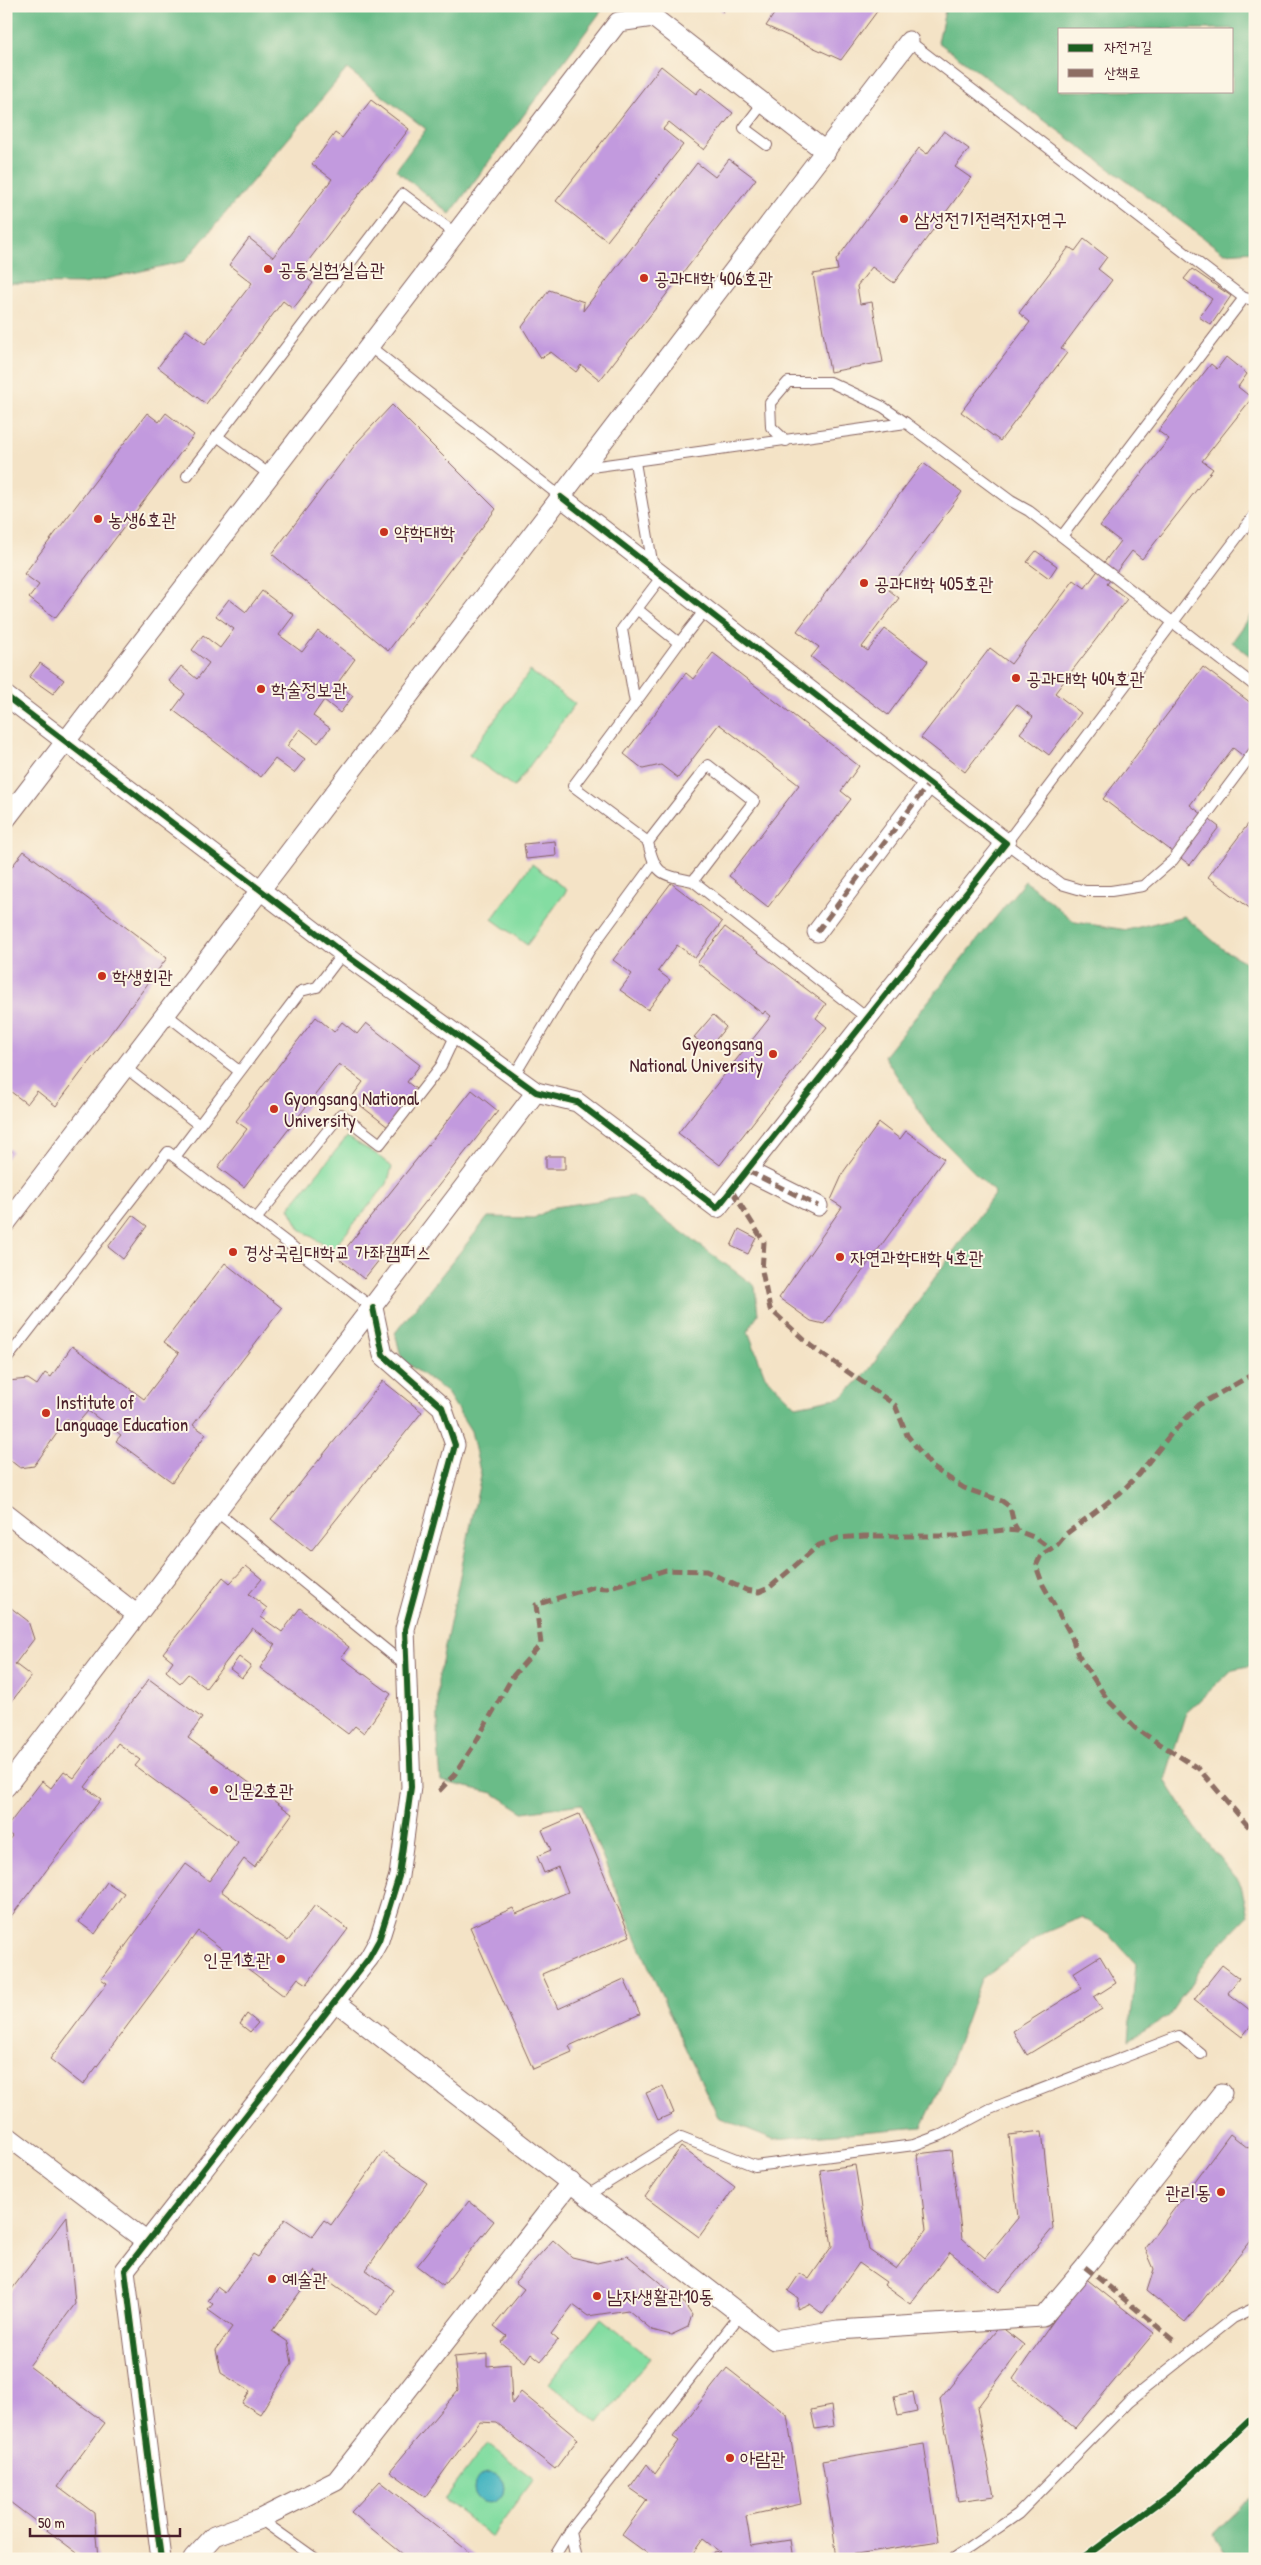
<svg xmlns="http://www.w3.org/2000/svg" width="1261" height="2565" font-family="'Patrick Hand','Poor Story',sans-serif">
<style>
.green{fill:#84dda2;stroke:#677e66}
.forest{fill:#6bbc88;stroke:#5a6e5a;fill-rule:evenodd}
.water{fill:#47b5c1;stroke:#486a76}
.building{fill:#c29ade}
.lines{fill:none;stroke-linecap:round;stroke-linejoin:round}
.service-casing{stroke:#866461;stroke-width:12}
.minor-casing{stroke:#866461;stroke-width:21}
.service{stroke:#fff;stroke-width:10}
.minor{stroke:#fff;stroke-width:19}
.quiet{stroke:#8d6e63;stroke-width:5;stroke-dasharray:10 5;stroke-linecap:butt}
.cycleway-casing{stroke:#fcf5e5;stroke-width:9}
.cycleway{stroke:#1b5e20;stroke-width:6}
.poi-dot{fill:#c8321e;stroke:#fcf5e5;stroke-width:2}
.labels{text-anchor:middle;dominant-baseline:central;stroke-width:4;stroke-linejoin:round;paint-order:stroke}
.poi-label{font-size:19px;fill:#4a1f2b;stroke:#fcf5e5;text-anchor:start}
</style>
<rect width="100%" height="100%" fill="#fcf5e5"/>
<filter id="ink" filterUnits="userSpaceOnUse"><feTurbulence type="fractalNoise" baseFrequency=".02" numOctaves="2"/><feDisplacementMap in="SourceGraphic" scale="10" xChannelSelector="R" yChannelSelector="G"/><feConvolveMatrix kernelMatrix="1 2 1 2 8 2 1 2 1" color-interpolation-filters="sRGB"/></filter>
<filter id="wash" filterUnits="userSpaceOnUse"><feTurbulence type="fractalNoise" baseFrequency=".0096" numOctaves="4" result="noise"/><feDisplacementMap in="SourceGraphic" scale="20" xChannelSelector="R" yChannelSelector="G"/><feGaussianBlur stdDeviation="1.12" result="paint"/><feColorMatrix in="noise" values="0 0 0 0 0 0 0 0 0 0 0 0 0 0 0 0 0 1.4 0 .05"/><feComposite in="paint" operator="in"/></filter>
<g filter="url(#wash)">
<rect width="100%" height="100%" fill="#f4e3c6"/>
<g class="green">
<path d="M 530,671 L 575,704 L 514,787 L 469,755 Z"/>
<path d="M 532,864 L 567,890 L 527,945 L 492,919 Z"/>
<path d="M 347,1137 L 376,1154 L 392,1167 L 387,1184 L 332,1250 L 300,1229 L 289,1208 Z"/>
<path d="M 601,2318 L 650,2358 L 598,2423 L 549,2383 Z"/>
<path d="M 487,2443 L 534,2479 L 492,2536 L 444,2500 Z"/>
</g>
<g class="forest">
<path d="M 6,6 L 605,6 L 450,214 L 396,170 L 426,129 L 347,69 L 185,261 L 84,284 L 6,283 Z"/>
<path d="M 946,6 L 1255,6 L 1255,251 L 1224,253 L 938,42 ZM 1060,29 L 1232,29 L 1232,91 L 1060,91 Z"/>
<path d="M 1255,610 L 1255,660 L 1232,642 Z"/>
<path d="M 1025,881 L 1075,922 L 1127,930 L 1184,916 L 1224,950 L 1255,967 L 1255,1665 L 1233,1669 L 1186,1713 L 1165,1780 L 1195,1827 L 1241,1885 L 1248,1916 L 1210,1955 L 1169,2016 L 1129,2040 L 1136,1964 L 1110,1935 L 1082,1917 L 1044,1933 L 981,1979 L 947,2073 L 922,2127 L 773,2139 L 718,2117 C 668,2014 623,1910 581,1804 L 523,1812 L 493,1793 L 441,1781 L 438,1744 L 438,1680 L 481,1476 L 471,1431 L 446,1391 L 402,1360 L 395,1333 L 488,1217 L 534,1218 L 554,1207 L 633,1196 L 755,1286 L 758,1314 L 748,1331 L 765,1376 L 796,1406 L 842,1397 L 869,1370 L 995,1193 L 932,1130 L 884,1056 Z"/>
<path d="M 1255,2493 L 1255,2559 L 1228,2559 L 1213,2534 Z"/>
</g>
<circle class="water" cx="489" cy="2488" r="15"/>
<g id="blocks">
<g class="building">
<path d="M 717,6 L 727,6 L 723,12 Z"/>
<path d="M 776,6 L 881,6 L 841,60 L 766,26 L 778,8 Z"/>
<path d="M 661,66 L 696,94 L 701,88 L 733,113 L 704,150 L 669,122 L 663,129 L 683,145 L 607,241 L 556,201 Z"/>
<path d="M 371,100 L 409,129 L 299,273 L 313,283 L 293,309 L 283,301 L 206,404 L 158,367 L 186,330 L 205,344 L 252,283 L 229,265 L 249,238 L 273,257 L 332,179 L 312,164 L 335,133 L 342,138 Z"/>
<path d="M 944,131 L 969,149 L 955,167 L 971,178 L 894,283 L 872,267 L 857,286 L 860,304 L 872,302 L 883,362 L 830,372 L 813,274 L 838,270 L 836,260 L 919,148 L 927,154 Z"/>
<path d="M 729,159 L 756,179 L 600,380 L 581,365 L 576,372 L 551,352 L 541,358 L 522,327 L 549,290 L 584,302 L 583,311 L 697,163 L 715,177 Z"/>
<path d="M 1084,239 L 1107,257 L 1098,269 L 1112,280 L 1061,349 L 1067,353 L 1000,441 L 961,412 L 1030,322 L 1019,313 L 1069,247 L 1075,251 Z"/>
<path d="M 1192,269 L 1231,296 L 1211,325 L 1199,317 L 1212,299 L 1184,279 Z"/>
<path d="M 1226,357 L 1247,374 L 1238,387 L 1252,398 L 1202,461 L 1213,469 L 1142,559 L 1132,551 L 1107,584 L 1127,599 L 1055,693 L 1081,713 L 1049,755 L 1020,733 L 1033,717 L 1017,704 L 965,772 L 921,738 L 990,648 L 1011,664 L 1074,580 L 1085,588 L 1120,541 L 1100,526 L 1169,439 L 1158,431 L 1211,364 L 1217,369 Z"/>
<path d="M 392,405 L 496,509 L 388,651 L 272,554 L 358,441 Z"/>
<path d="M 147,413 L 159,422 L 166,413 L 194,435 L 55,618 L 29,598 L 39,585 L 24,574 Z"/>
<path d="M 923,463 L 962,492 L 889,590 L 899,598 L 862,647 L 868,651 L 885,629 L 928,661 L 888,715 L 811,657 L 819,647 L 797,631 Z"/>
<path d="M 1036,551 L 1057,566 L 1049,578 L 1027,562 Z"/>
<path d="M 262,591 L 294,615 L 279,635 L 302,652 L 318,631 L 355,659 L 337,684 L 353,696 L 340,713 L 324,700 L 313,716 L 330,728 L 318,743 L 300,729 L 287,746 L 305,759 L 294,773 L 275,759 L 261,777 L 173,710 L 185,694 L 169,681 L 181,666 L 197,679 L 209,663 L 192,650 L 203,635 L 220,648 L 234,629 L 216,616 L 229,599 L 246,612 Z"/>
<path d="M 713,653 L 859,766 L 841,791 L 851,799 L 768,907 L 729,876 L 799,785 L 719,724 L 678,778 L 661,765 L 643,769 L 624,754 L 686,673 L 693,679 Z"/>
<path d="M 40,663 L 64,680 L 53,694 L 29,677 Z"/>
<path d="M 1203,667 L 1255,706 L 1255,765 L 1233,748 L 1190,805 L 1219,827 L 1190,865 L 1103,799 Z"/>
<path d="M 1255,815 L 1255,912 L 1208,877 Z"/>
<path d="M 555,841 L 556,856 L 526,859 L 524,844 Z"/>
<path d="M 24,851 L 167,958 L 56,1106 L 37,1091 L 27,1104 L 6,1088 L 6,874 Z"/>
<path d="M 671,883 L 722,922 L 695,958 L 677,945 L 658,971 L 670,980 L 648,1010 L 620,990 L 632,974 L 613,960 Z"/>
<path d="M 725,927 L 826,1004 L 816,1018 L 827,1027 L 720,1165 L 678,1133 L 771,1016 L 765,1011 L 763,1014 L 697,963 Z"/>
<path d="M 713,1015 L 726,1027 L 708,1049 L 694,1037 Z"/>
<path d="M 316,1017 L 334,1032 L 342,1022 L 357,1034 L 366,1023 L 420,1065 L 407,1082 L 416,1089 L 388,1127 L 351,1098 L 363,1082 L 339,1064 L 244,1187 L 218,1167 L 247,1129 L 236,1121 Z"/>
<path d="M 472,1090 L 498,1111 L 364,1279 L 338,1258 Z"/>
<path d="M 879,1123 L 900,1139 L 906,1131 L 944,1159 L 824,1324 L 811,1321 L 779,1298 L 842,1207 L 831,1200 L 844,1171 Z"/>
<path d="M 6,1147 L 12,1151 L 6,1159 Z"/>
<rect x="546" y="1156" width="19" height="13"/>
<path d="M 132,1215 L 147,1226 L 123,1259 L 108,1247 Z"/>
<path d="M 739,1229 L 756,1238 L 748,1254 L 731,1246 Z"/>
<path d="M 225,1263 L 282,1308 L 193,1425 L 206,1434 L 172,1482 L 116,1441 L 121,1435 L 88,1411 L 76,1425 L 67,1419 L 34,1466 L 20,1468 L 6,1457 L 6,1384 L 8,1381 L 28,1379 L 37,1385 L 45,1373 L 51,1377 L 72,1346 L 144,1399 L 179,1353 L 164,1342 Z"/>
<path d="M 383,1381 L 422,1412 L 311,1551 L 271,1519 Z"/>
<path d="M 246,1566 L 262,1579 L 249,1594 L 267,1608 L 261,1617 L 282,1632 L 300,1608 L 349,1647 L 341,1657 L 391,1694 L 364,1733 L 355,1726 L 348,1734 L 260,1668 L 275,1645 L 252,1628 L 206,1688 L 188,1674 L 180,1683 L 166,1671 L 173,1661 L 163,1653 L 223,1577 L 230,1583 Z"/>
<path d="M 6,1604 L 28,1621 L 34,1639 L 15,1664 L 31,1676 L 6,1709 Z"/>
<path d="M 239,1657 L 251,1666 L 242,1678 L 230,1669 Z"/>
<path d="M 149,1679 L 202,1718 L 188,1738 L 292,1814 L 254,1867 L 244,1859 L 221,1891 L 288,1941 L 315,1905 L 348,1929 L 307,1984 L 298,1978 L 284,1996 L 198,1931 L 83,2085 L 50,2059 L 107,1983 L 101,1979 L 186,1864 L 209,1881 L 238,1842 L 135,1766 L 140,1760 L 118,1743 L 85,1787 L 101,1799 L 6,1923 L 6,1844 L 12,1836 L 6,1832 L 6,1828 L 42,1781 L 51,1788 L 64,1771 L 74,1778 Z"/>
<path d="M 579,1814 L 630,1936 L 542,1974 L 558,2009 L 624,1979 L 640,2014 L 569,2046 L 572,2052 L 533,2069 L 470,1927 L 513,1908 L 516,1914 L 568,1892 L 558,1867 L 544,1873 L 537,1856 L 551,1850 L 542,1830 Z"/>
<path d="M 107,1882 L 124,1893 L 95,1934 L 79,1922 Z"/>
<path d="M 1100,1956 L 1116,1983 L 1094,1997 L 1102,2009 L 1027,2055 L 1013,2031 L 1082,1988 L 1073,1973 Z"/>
<path d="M 1222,1965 L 1239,1978 L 1228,1993 L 1255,2014 L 1255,2020 L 1242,2037 L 1194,2000 Z"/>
<path d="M 247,2014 L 258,2023 L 250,2032 L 240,2024 Z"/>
<path d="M 663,2086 L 674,2113 L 658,2120 L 646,2093 Z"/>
<path d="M 1042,2131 L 1053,2228 L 999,2292 L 950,2252 L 910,2304 L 884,2285 L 886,2282 L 859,2263 L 823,2314 L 809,2304 L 797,2309 L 798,2298 L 788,2291 L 800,2273 L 809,2279 L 832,2246 L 820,2170 L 855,2165 L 869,2250 L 896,2269 L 926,2230 L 917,2154 L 951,2150 L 962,2238 L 985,2258 L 1018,2218 L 1009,2135 Z"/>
<path d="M 1230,2134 L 1248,2148 L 1255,2144 L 1255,2236 L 1185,2322 L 1147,2291 L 1154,2269 L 1145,2248 Z"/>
<path d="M 681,2147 L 735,2187 L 699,2237 L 645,2197 Z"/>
<path d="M 383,2152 L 427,2183 L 366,2270 L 394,2290 L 377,2315 L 315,2271 L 272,2331 L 288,2342 L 292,2363 L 260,2414 L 242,2403 L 250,2391 L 221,2373 L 216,2350 L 232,2327 L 208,2310 L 213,2304 L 208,2301 L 217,2287 L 225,2293 L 253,2254 L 258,2257 L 285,2219 L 312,2237 L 324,2220 L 331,2225 Z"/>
<path d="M 469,2201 L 494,2221 L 443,2286 L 417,2266 Z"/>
<path d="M 67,2216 L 75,2304 L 29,2366 L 105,2423 L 58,2486 L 94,2513 L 98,2559 L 85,2559 L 6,2499 L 6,2297 Z"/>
<path d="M 553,2240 L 572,2257 L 597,2263 L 628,2256 L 683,2302 L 692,2315 L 688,2327 L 671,2335 L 652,2330 L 628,2310 L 588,2316 L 573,2305 L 551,2334 L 558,2340 L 541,2361 L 531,2353 L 525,2362 L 501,2343 L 507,2336 L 494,2326 L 524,2289 L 515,2282 Z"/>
<path d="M 1084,2277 L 1154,2333 L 1075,2428 L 1013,2379 Z"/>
<path d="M 1000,2326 L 1024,2345 L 977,2408 L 994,2496 L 958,2501 L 940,2399 Z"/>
<path d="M 487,2354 L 487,2366 L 510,2364 L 512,2404 L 521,2392 L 578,2439 L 555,2469 L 497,2423 L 480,2422 L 425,2497 L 390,2471 L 458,2390 L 454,2357 Z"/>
<path d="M 727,2368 L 787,2415 L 801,2504 L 746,2516 L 751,2546 L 790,2540 L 793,2559 L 714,2559 L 713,2553 L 720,2552 L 703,2539 L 689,2559 L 655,2559 L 622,2535 L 647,2500 L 630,2488 L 647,2464 L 655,2474 L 679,2441 L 673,2437 Z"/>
<path d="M 913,2392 L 917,2412 L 898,2416 L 894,2396 Z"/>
<path d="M 831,2406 L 834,2426 L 815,2429 L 811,2410 Z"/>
<path d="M 924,2444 L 939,2541 L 837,2557 L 822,2461 Z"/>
<path d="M 380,2481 L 478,2559 L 409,2559 L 351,2512 Z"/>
</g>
</g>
</g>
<g filter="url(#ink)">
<use href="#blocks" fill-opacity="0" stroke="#866461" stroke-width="1"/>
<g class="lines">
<defs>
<g id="service">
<path d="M 909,41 L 1244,298 L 1255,300"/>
<path d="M 763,103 L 744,128 L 767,145"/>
<path d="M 369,346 L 561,497"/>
<path d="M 217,436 L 270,475"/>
<path d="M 786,441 L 771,427 L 770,403 L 788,382 L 830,382 L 883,407 L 906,423"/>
<path d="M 635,462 L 653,567"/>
<path d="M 584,468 L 906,423 L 1011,501 L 1029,511 L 1255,686"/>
<path d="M 187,476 L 403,194 L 456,234"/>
<path d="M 1255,514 L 1006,843 L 1061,884 L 1085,891 L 1111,891 L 1143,886 L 1173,860 L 1255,750"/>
<path d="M 1062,536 L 1244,298"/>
<path d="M 637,609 L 662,576"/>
<path d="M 635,703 L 679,643"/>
<path d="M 648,842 L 573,786 L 635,703 L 622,629 L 637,609 L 679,643 L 705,610"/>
<path d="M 693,881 L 754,801 L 708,765 L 648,842 C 655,875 662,875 693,881 L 868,1019"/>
<path d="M 167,1015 L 239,1071"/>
<path d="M 126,1068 L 199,1125"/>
<path d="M 514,1076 L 589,951 L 653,864"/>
<path d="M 175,1157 L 301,991 L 317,987 L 343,953"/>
<path d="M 256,1219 L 341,1114 L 380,1144 L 441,1066 L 456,1034"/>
<path d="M 6,1360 L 168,1152 L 373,1308"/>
<path d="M 216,1511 L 406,1666"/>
<path d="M 588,2195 L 681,2137 L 755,2166 L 914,2145 L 941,2135 L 990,2109 L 1179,2036 L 1201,2054"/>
<path d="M 260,2519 L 316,2559"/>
<path d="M 553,2559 L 570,2531"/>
<path d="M 576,2559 L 570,2531 L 741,2314"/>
<path d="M 953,2559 L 1018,2514 L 1129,2401 L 1233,2318 L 1255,2308"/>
</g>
<g id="minor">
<path d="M 6,696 L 343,953 L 536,1092 L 577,1102 L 717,1208 L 1006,843 L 561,497"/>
<path d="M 6,819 L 618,22 L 653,17 L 826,152"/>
<path d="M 817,932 L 930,782"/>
<path d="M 748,1171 L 818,1206"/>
<path d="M 6,1223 L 909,41"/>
<path d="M 6,1513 L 136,1614"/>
<path d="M 6,1787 L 536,1092"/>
<path d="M 336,2002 L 774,2340 L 838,2330 L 1043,2317 L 1085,2267 L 1222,2093"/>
<path d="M 6,2135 L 147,2242"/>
<path d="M 161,2559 L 125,2270 L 369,1958 L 379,1940 L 399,1876 L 411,1787 L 405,1629 L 455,1445 L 442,1407 L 383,1355 L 373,1308"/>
<path d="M 193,2559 L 214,2536 L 260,2519 L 336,2481 L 571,2182"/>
</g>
</defs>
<use href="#service" class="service-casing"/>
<use href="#minor" class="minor-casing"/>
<use href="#service" class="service"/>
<use href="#minor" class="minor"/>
<g class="quiet">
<path d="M 817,932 L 930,782"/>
<path d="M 748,1171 L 818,1206"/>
<path d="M 732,1191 L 764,1242 L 762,1271 L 770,1309 L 811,1346 L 895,1405 L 907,1435 L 932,1467 L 964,1488 L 1002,1501 L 1010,1507 L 1014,1524 L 1018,1531"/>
<path d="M 1255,1373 L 1199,1405 L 1171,1434 L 1138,1475 L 1120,1493 L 1066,1534 L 1057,1545 L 1041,1555 L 1036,1566 L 1043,1585 L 1071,1635 L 1078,1655 L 1107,1699 L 1135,1728 L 1199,1769 L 1255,1834"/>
<path d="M 439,1791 L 455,1774 L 474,1745 L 513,1676 L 541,1644 L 536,1605 L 593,1587 L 607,1588 L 666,1570 L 706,1571 L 746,1590 L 759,1592 L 769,1588 L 819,1545 L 838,1538 L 864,1536 L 956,1536 L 1004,1530 L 1018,1531 L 1036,1538 L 1049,1548"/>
<path d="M 1085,2267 L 1175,2341"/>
</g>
<defs>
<g id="cycleway">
<path d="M 6,696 L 343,953 L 536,1092 L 577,1102 L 717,1208 L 1006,843 L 561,497"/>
<path d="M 161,2559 L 125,2270 L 369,1958 L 379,1940 L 399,1876 L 411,1787 L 405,1629 L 455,1445 L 442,1407 L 383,1355 L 373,1308"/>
<path d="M 1082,2559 L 1177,2489 L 1255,2415"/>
</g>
</defs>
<use href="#cycleway" class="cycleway-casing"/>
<use href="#cycleway" class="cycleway"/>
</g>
</g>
<g class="poi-dot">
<circle cx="904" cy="219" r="5"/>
<circle cx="268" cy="269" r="5"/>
<circle cx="644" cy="278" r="5"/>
<circle cx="98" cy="519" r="5"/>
<circle cx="384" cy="532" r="5"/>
<circle cx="864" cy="583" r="5"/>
<circle cx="1016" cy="678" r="5"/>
<circle cx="261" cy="689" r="5"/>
<circle cx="102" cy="976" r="5"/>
<circle cx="773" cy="1054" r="5"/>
<circle cx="274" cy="1109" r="5"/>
<circle cx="233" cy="1252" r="5"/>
<circle cx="840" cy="1257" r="5"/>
<circle cx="46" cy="1413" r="5"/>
<circle cx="214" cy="1790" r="5"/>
<circle cx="281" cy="1959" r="5"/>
<circle cx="1221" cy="2192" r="5"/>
<circle cx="272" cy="2279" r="5"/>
<circle cx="597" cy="2296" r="5"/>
<circle cx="730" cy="2458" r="5"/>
</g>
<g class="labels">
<g class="poi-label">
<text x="914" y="219">삼성전기전력전자연구</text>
<text x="278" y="269">공동실험실습관</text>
<text x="654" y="278">공과대학 406호관</text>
<text x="108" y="519">농생6호관</text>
<text x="394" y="532">약학대학</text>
<text x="874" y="583">공과대학 405호관</text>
<text x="1026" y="678">공과대학 404호관</text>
<text x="271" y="689">학술정보관</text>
<text x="112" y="976">학생회관</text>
<text x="763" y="1043" text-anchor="end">Gyeongsang<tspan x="763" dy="22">National University</tspan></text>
<text x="284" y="1098">Gyongsang National<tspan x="284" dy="22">University</tspan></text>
<text x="243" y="1252">경상국립대학교 가좌캠퍼스</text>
<text x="850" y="1257">자연과학대학 4호관</text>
<text x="56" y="1402">Institute of<tspan x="56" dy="22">Language Education</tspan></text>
<text x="224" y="1790">인문2호관</text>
<text x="271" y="1959" text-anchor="end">인문1호관</text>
<text x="1211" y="2192" text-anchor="end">관리동</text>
<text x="282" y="2279">예술관</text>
<text x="607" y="2296">남자생활관10동</text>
<text x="740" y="2458">아람관</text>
</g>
</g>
<rect width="1261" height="2565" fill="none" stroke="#fcf5e5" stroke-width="25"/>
<rect x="1058" y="28" width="175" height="65" fill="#fcf5e5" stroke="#b59f9b"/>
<rect x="1068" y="44" width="25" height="8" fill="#1b5e20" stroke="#b59f9b"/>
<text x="1104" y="52" font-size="15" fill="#4a1f2b">자전거길</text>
<rect x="1068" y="69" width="25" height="8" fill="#8d6e63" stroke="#b59f9b"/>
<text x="1104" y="78" font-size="15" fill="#4a1f2b">산책로</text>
<path d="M30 2528v8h150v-8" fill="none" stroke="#4a1f2b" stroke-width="2.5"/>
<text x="38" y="2528" font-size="15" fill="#4a1f2b" stroke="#fcf5e5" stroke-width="4" paint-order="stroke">50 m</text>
</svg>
